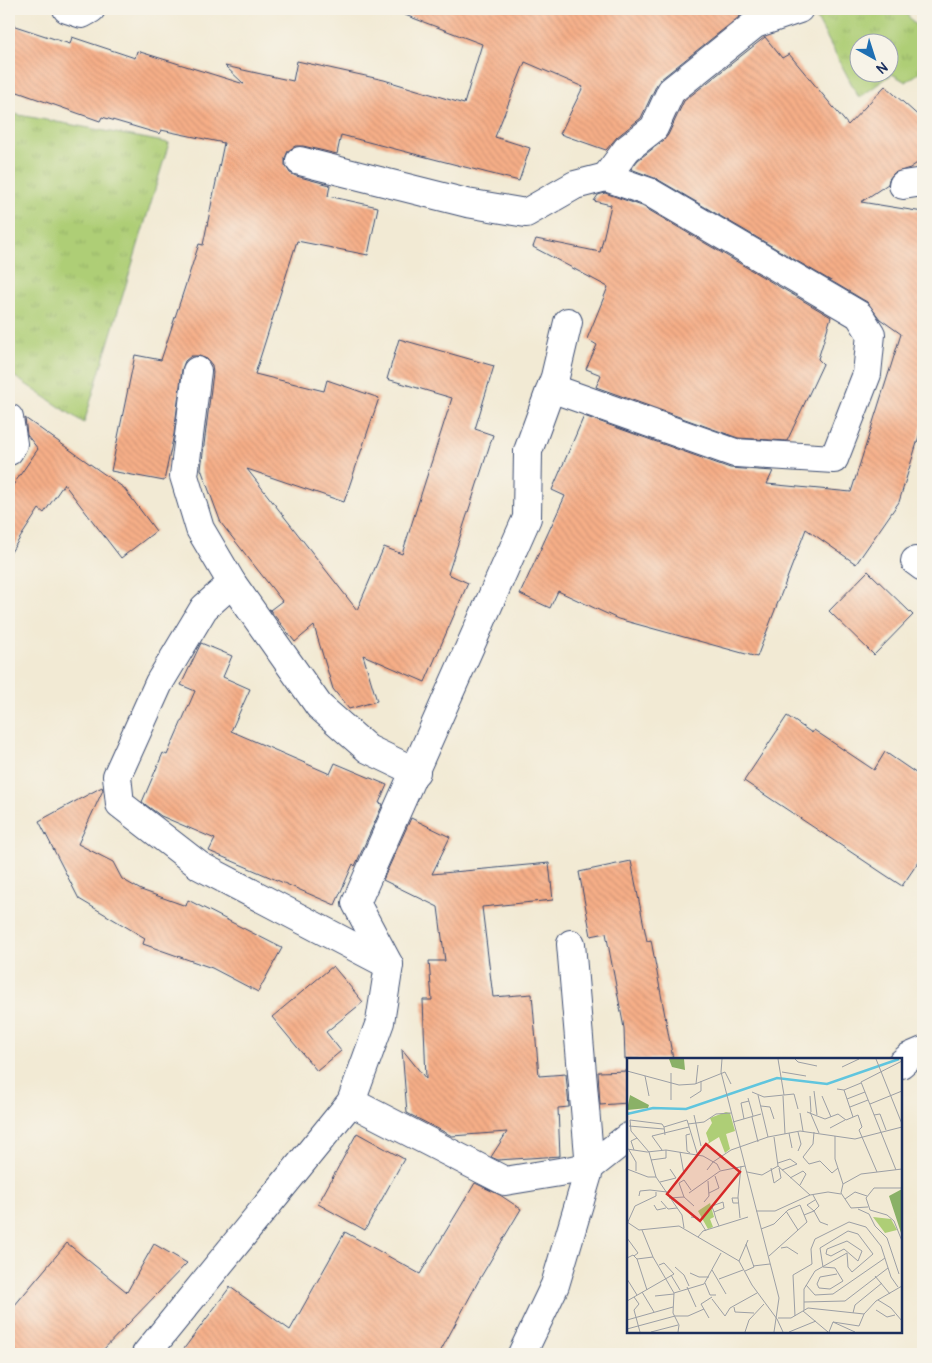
<svg xmlns="http://www.w3.org/2000/svg" width="932" height="1363" font-family="Pangolin,sans-serif">
<style>
.grass{fill:url(#grass-tufts);stroke:#647e6a;fill-rule:evenodd}
.building{fill:url(#building-back-hatch)}
.lines{fill:none;stroke-linecap:round;stroke-linejoin:round}
.minor-casing{stroke:#3b4b70;stroke-width:30}
.minor{stroke:#fff;stroke-width:28}
.inset-river{fill:none;stroke:#60c5de;stroke-width:2.5}
.inset-road{fill:none;stroke:#9c9fa5;stroke-width:1}
.view{fill:#d62828;fill-opacity:0.15;stroke:#d62828;stroke-width:2.5}
.inset-edge{fill:none;stroke:#1b2f5e;stroke-width:2.5}
</style>
<defs>
<pattern id="grass-tufts" width="24" height="20" patternUnits="userSpaceOnUse" patternTransform="scale(1.25)"><rect width="24" height="20" fill="#aece76"/><path d="M3 7l-1-3M5 7V3M7 7l1-3M15 17l-1-3M17 17v-4M19 17l1-3" fill="none" stroke="#95b168"/></pattern>
<pattern id="building-back-hatch" width="6" height="6" patternUnits="userSpaceOnUse" patternTransform="scale(1.25)"><rect width="6" height="6" fill="#f6ae87"/><path d="M-1 5l2 2M0 0l6 6M5-1l2 2" fill="none" stroke="#d29677"/></pattern>
</defs>
<rect width="100%" height="100%" fill="#f7f3e8"/>
<filter id="ink" filterUnits="userSpaceOnUse"><feTurbulence type="fractalNoise" baseFrequency=".02" numOctaves="2"/><feDisplacementMap in="SourceGraphic" scale="10" xChannelSelector="R" yChannelSelector="G"/><feConvolveMatrix kernelMatrix="1 2 1 2 8 2 1 2 1" color-interpolation-filters="sRGB"/></filter>
<filter id="wash" filterUnits="userSpaceOnUse"><feTurbulence type="fractalNoise" baseFrequency=".0096" numOctaves="4" result="noise"/><feDisplacementMap in="SourceGraphic" scale="20" xChannelSelector="R" yChannelSelector="G"/><feGaussianBlur stdDeviation="1.12" result="paint"/><feColorMatrix in="noise" values="0 0 0 0 0 0 0 0 0 0 0 0 0 0 0 0 0 1.4 0 .05"/><feComposite in="paint" operator="in"/></filter>
<g filter="url(#wash)">
<rect width="100%" height="100%" fill="#f2ead4"/>
<g class="grass">
<path d="M 821,9 L 903,9 L 923,35 L 923,70 L 906,82 L 892,74 L 859,98 L 815,15 ZM 860,42 L 890,42 L 890,72 L 860,72 Z"/>
<path d="M 9,113 L 169,143 L 84,423 L 9,373 Z"/>
</g>
<g id="blocks">
<g class="building">
<path d="M 398,9 L 741,9 L 744,13 L 661,79 L 657,84 L 641,118 L 617,137 L 606,150 L 560,134 L 583,87 L 525,62 L 495,137 L 530,148 L 519,181 L 341,135 L 337,154 L 303,146 L 295,146 L 288,151 L 285,158 L 285,165 L 290,173 L 296,176 L 330,185 L 328,196 L 378,207 L 368,255 L 297,241 L 255,374 L 324,391 L 327,380 L 379,398 L 344,502 L 247,469 L 357,610 L 384,547 L 402,554 L 452,398 L 387,379 L 399,339 L 494,366 L 475,429 L 493,435 L 448,574 L 468,583 L 425,682 L 363,655 L 377,701 L 349,709 L 333,689 L 314,626 L 295,642 L 270,610 L 282,601 L 221,523 L 201,469 L 213,373 L 212,365 L 207,359 L 199,356 L 191,356 L 185,361 L 182,369 L 174,434 L 164,481 L 111,471 L 135,355 L 161,360 L 199,244 L 203,245 L 224,143 L 161,130 L 160,134 L 102,117 L 100,121 L 9,89 L 9,24 L 70,44 L 72,37 L 135,58 L 137,51 L 244,84 L 225,66 L 293,81 L 297,61 L 384,80 L 464,104 L 482,44 L 397,12 Z"/>
<path d="M 765,37 L 782,58 L 789,54 L 848,125 L 885,86 L 923,120 L 923,159 L 910,168 L 894,173 L 889,179 L 888,184 L 861,202 L 923,212 L 923,423 L 899,502 L 856,564 L 806,529 L 757,657 L 618,619 L 558,591 L 550,608 L 520,594 L 565,496 L 552,490 L 584,416 L 730,468 L 773,471 L 767,484 L 851,492 L 901,334 L 880,319 L 867,302 L 657,179 L 631,169 L 638,160 L 664,140 L 668,135 L 684,101 Z"/>
<path d="M 605,193 L 642,206 L 831,317 L 818,359 L 823,364 L 787,441 L 738,438 L 596,387 L 601,375 L 586,369 L 597,345 L 587,339 L 608,287 L 533,247 L 536,239 L 600,252 L 611,205 L 594,201 L 598,195 Z"/>
<path d="M 25,418 L 124,488 L 156,531 L 121,558 L 64,484 L 44,513 L 39,509 L 9,555 L 9,491 L 38,449 L 27,435 Z"/>
<path d="M 868,571 L 913,615 L 874,655 L 829,611 Z"/>
<path d="M 201,643 L 232,656 L 223,677 L 250,689 L 231,731 L 330,774 L 335,763 L 387,785 L 379,803 L 383,804 L 355,866 L 353,864 L 335,905 L 209,851 L 215,839 L 161,816 L 142,802 L 163,753 L 167,755 L 195,691 L 181,685 Z"/>
<path d="M 787,716 L 812,733 L 814,730 L 874,770 L 885,752 L 923,778 L 923,855 L 902,886 L 744,781 Z"/>
<path d="M 102,787 L 103,790 L 78,844 L 113,862 L 122,879 L 141,890 L 186,906 L 188,900 L 282,948 L 258,992 L 212,968 L 143,944 L 145,938 L 79,899 L 39,821 Z"/>
<path d="M 411,818 L 450,837 L 432,874 L 549,863 L 553,900 L 482,907 L 493,997 L 532,994 L 539,1076 L 566,1074 L 569,1107 L 558,1108 L 560,1156 L 498,1160 L 491,1157 L 507,1132 L 452,1136 L 407,1113 L 402,1049 L 426,1079 L 423,1000 L 432,1000 L 429,961 L 445,961 L 438,907 L 383,880 Z"/>
<path d="M 631,861 L 647,941 L 651,940 L 673,1059 L 625,1059 L 624,1028 L 606,933 L 591,936 L 579,872 Z"/>
<path d="M 333,966 L 363,1002 L 326,1032 L 341,1051 L 317,1071 L 272,1017 Z"/>
<path d="M 628,1071 L 628,1103 L 600,1105 L 598,1072 Z"/>
<path d="M 357,1133 L 404,1159 L 365,1230 L 318,1204 Z"/>
<path d="M 475,1183 L 500,1195 L 521,1209 L 479,1280 L 439,1354 L 180,1354 L 230,1287 L 290,1330 L 345,1232 L 420,1274 Z"/>
<path d="M 67,1243 L 127,1292 L 154,1244 L 187,1263 L 99,1354 L 9,1354 L 9,1312 Z"/>
</g>
</g>
</g>
<g filter="url(#ink)">
<use href="#blocks" fill-opacity="0" stroke="#3b4b70" stroke-width="1"/>
<g class="lines">
<defs>
<g id="minor">
<path d="M 67,9 L 82,14 L 91,9"/>
<path d="M 300,161 L 467,203 L 526,213 L 575,185 L 606,177 L 649,192 L 859,315 L 871,334 L 867,374 L 834,459 L 735,453 L 551,388"/>
<path d="M 606,177 L 627,149 L 654,128 L 671,91 L 755,24 L 799,9"/>
<path d="M 903,185 L 923,182"/>
<path d="M 197,371 L 184,476 L 200,529 L 232,583 L 319,706 L 368,749 L 416,772"/>
<path d="M 9,418 L 13,444 L 9,451"/>
<path d="M 915,561 L 923,567"/>
<path d="M 232,583 L 204,608 L 159,683 L 117,776 L 120,804 L 200,866 L 389,965"/>
<path d="M 901,1064 L 909,1057 L 923,1051"/>
<path d="M 351,1102 L 505,1181 L 590,1167 L 628,1137"/>
<path d="M 146,1354 L 351,1102 L 380,1022 L 389,965 L 356,903 L 527,518 L 528,451 L 555,377 L 568,322"/>
<path d="M 522,1354 L 555,1285 L 590,1167 L 571,944"/>
</g>
</defs>
<use href="#minor" class="minor-casing"/>
<use href="#minor" class="minor"/>
</g>
</g>
<g transform="translate(627 1058)">
<rect width="275" height="275" fill="#f2ead4"/>
<path d="M 99,54 L 103,55 L 108,73 L 99,76 L 103,91 L 98,95 L 92,79 L 79,87 L 82,84 L 79,75 L 85,65 L 83,60 ZM 83,145 L 87,159 L 83,161 L 86,169 L 81,171 L 71,153 ZM 246,159 L 264,161 L 270,172 L 258,175 Z" fill="#aece76"/>
<path d="M 42,1 L 57,1 L 58,12 L 45,9 ZM 3,37 L 22,47 L 21,50 L 0,52 ZM 275,131 L 275,178 L 262,138 Z" fill="#8ab167"/>
<path class="inset-river" d="M 0,56 L 26,50 L 59,51 L 150,20 L 200,26 L 272,1"/>
<path class="inset-road" d="M 95,1 L 94,14 L 152,240 L 147,274M 151,1 L 157,37M 168,1 L 171,4 L 190,8M 249,1 L 275,66M 215,9 L 232,1M 0,13 L 52,27 L 68,26 L 98,14 L 104,26M 155,14 L 179,18M 44,15 L 44,42M 18,18 L 22,38M 69,26 L 71,7M 210,31 L 217,32 L 234,25M 217,32 L 226,59M 187,33 L 190,57M 125,34 L 137,39 L 167,36 L 171,51M 131,37 L 141,79M 156,38 L 158,76M 183,38 L 184,54M 195,38 L 204,59M 63,40 L 74,33 L 74,23M 121,40 L 126,58M 220,41 L 238,34M 243,46 L 275,33M 134,48 L 143,49 L 147,61M 223,49 L 241,42M 180,54 L 198,61 L 211,56 L 219,62 L 231,57 L 235,69 L 232,72 L 250,114M 183,54 L 192,75M 173,55 L 176,73M 67,57 L 74,88M 247,57 L 253,56 L 259,72M 125,59 L 131,84M 117,61 L 114,45 L 122,43M 106,64 L 134,56M 61,66 L 77,64 L 89,56 L 104,55M 2,68 L 37,71M 37,69 L 35,66 L 3,62 L 4,73 L 22,94 L 29,119 L 55,157 L 57,170M 203,70 L 218,62M 171,74 L 174,86 L 171,93M 187,74 L 186,86 L 176,99 L 182,106 L 193,103 L 205,115 L 211,110M 162,75 L 165,90M 38,77 L 37,69 L 60,62 L 71,98M 208,78 L 208,101 L 216,126 L 214,135 L 224,150 L 241,149M 147,79 L 151,108 L 183,137M 0,91 L 20,94 L 39,92 L 39,100 L 24,102M 2,92 L 9,104 L 9,113M 7,92 L 4,83 L 10,80M 35,92 L 25,78 L 62,69M 39,92 L 76,98 L 90,106 L 93,112M 53,94 L 57,116M 63,95 L 60,93 L 59,77 L 63,76M 151,105 L 163,101 L 170,106 L 155,112M 144,110 L 147,125 L 154,120 L 152,110M 0,111 L 21,119 L 29,119M 80,112 L 86,104 L 104,92 L 141,79 L 173,73 L 228,81 L 275,69M 269,112 L 234,24 L 275,3M 120,114 L 135,117 L 151,108M 163,120 L 176,113 L 179,116 L 173,127M 33,124 L 49,120 L 43,111M 216,126 L 234,116 L 275,111M 275,130 L 247,130 L 239,140 L 243,152 L 260,157 L 267,163 L 275,183M 64,132 L 57,122 L 52,125 L 57,139 L 67,148M 62,135 L 93,113 L 118,108M 82,135 L 92,130 L 88,118M 186,137 L 192,148 L 187,153 L 180,147 L 188,142M 12,138 L 13,133 L 23,132 L 40,134M 42,140 L 57,139M 111,140 L 105,140 L 106,145 L 111,145M 218,141 L 228,134 L 240,138M 34,143 L 41,151 L 50,150M 77,144 L 82,138 L 81,123M 27,147 L 30,152 L 39,150M 231,151 L 242,156 L 248,168 L 260,180 L 272,216M 129,153 L 148,153 L 183,137 L 201,134 L 214,136M 159,153 L 171,172M 87,154 L 97,150 L 96,144 L 85,148 L 85,149 L 87,154 L 89,161 L 92,168M 177,157 L 187,153 L 193,164 L 201,167M 64,159 L 71,160 L 79,173M 113,160 L 111,139 L 114,108M 0,164 L 12,172 L 52,168 L 112,203 L 125,227 L 150,261 L 156,274M 0,166 L 8,148 L 29,138 L 29,134M 134,171 L 147,166 L 161,152 L 173,147 L 180,164 L 142,198M 15,172 L 26,199 L 47,235M 71,179 L 76,173 L 121,159M 0,180 L 11,195 L 7,198M 220,183 L 235,193 L 231,203 L 217,191 L 204,198 L 199,196 L 200,191 ZM 154,190 L 160,189 L 171,196M 0,200 L 6,197 L 10,201 L 20,232M 10,201 L 26,199M 112,203 L 121,182M 126,208 L 143,206M 48,209 L 57,217 L 62,228M 196,209 L 193,190 L 221,173 L 231,176 L 246,196 L 225,214 L 221,209 L 220,195M 196,209 L 208,210 L 216,223 L 203,231 L 192,230 L 190,226 L 193,219 L 210,216M 85,212 L 99,236M 118,213 L 127,209 L 119,186M 63,215 L 72,219 L 82,219M 44,217 L 53,232M 248,218 L 263,236M 0,221 L 10,237M 92,221 L 116,212M 78,225 L 83,237 L 89,237M 179,227 L 188,237 L 206,236 L 258,200M 60,229 L 69,249M 15,234 L 27,254M 28,238 L 47,236M 7,239 L 12,246 L 7,252 L 13,274M 85,241 L 98,258 L 103,250 L 130,235M 251,242 L 264,250 L 275,263M 0,243 L 47,216 L 37,205 L 32,207M 177,244 L 218,243 L 261,210M 107,249 L 108,254 L 127,255M 177,252 L 177,231 L 188,213 L 220,195M 249,252 L 260,259 L 268,257M 176,253 L 201,274M 226,255 L 228,247 L 255,225M 168,258 L 166,217 L 185,206 L 184,191 L 188,181 L 222,164 L 239,169 L 254,188 L 264,219 L 271,229M 82,260 L 74,246 L 85,239M 151,260 L 164,260 L 181,250 L 237,256 L 249,243 L 275,228M 0,262 L 46,249M 206,264 L 228,274M 0,271 L 48,258 L 61,258 L 77,251M 24,274 L 51,267M 51,274 L 52,267 L 46,255 L 47,235 L 77,226 L 94,195M 118,274 L 122,262 L 137,246M 162,274 L 189,263M 202,274 L 206,264 L 232,268 L 237,256"/>
<path class="view" d="M 79,86 L 113,114 L 73,163 L 40,136 Z"/>
<rect width="275" height="275" class="inset-edge"/>
</g>
<rect width="932" height="1363" fill="none" stroke="#f7f3e8" stroke-width="30"/>
<g transform="translate(874 58) rotate(141)"><circle r="24" fill="#f7f3e8" stroke="#9fa5b1"/>
<path d="M0-4L9 19L0 12L-9 19Z" fill="#1f6fb2"/>
<text y="-8" font-size="14" font-weight="bold" text-anchor="middle" fill="#1b2f5e">N</text>
</g>
</svg>
